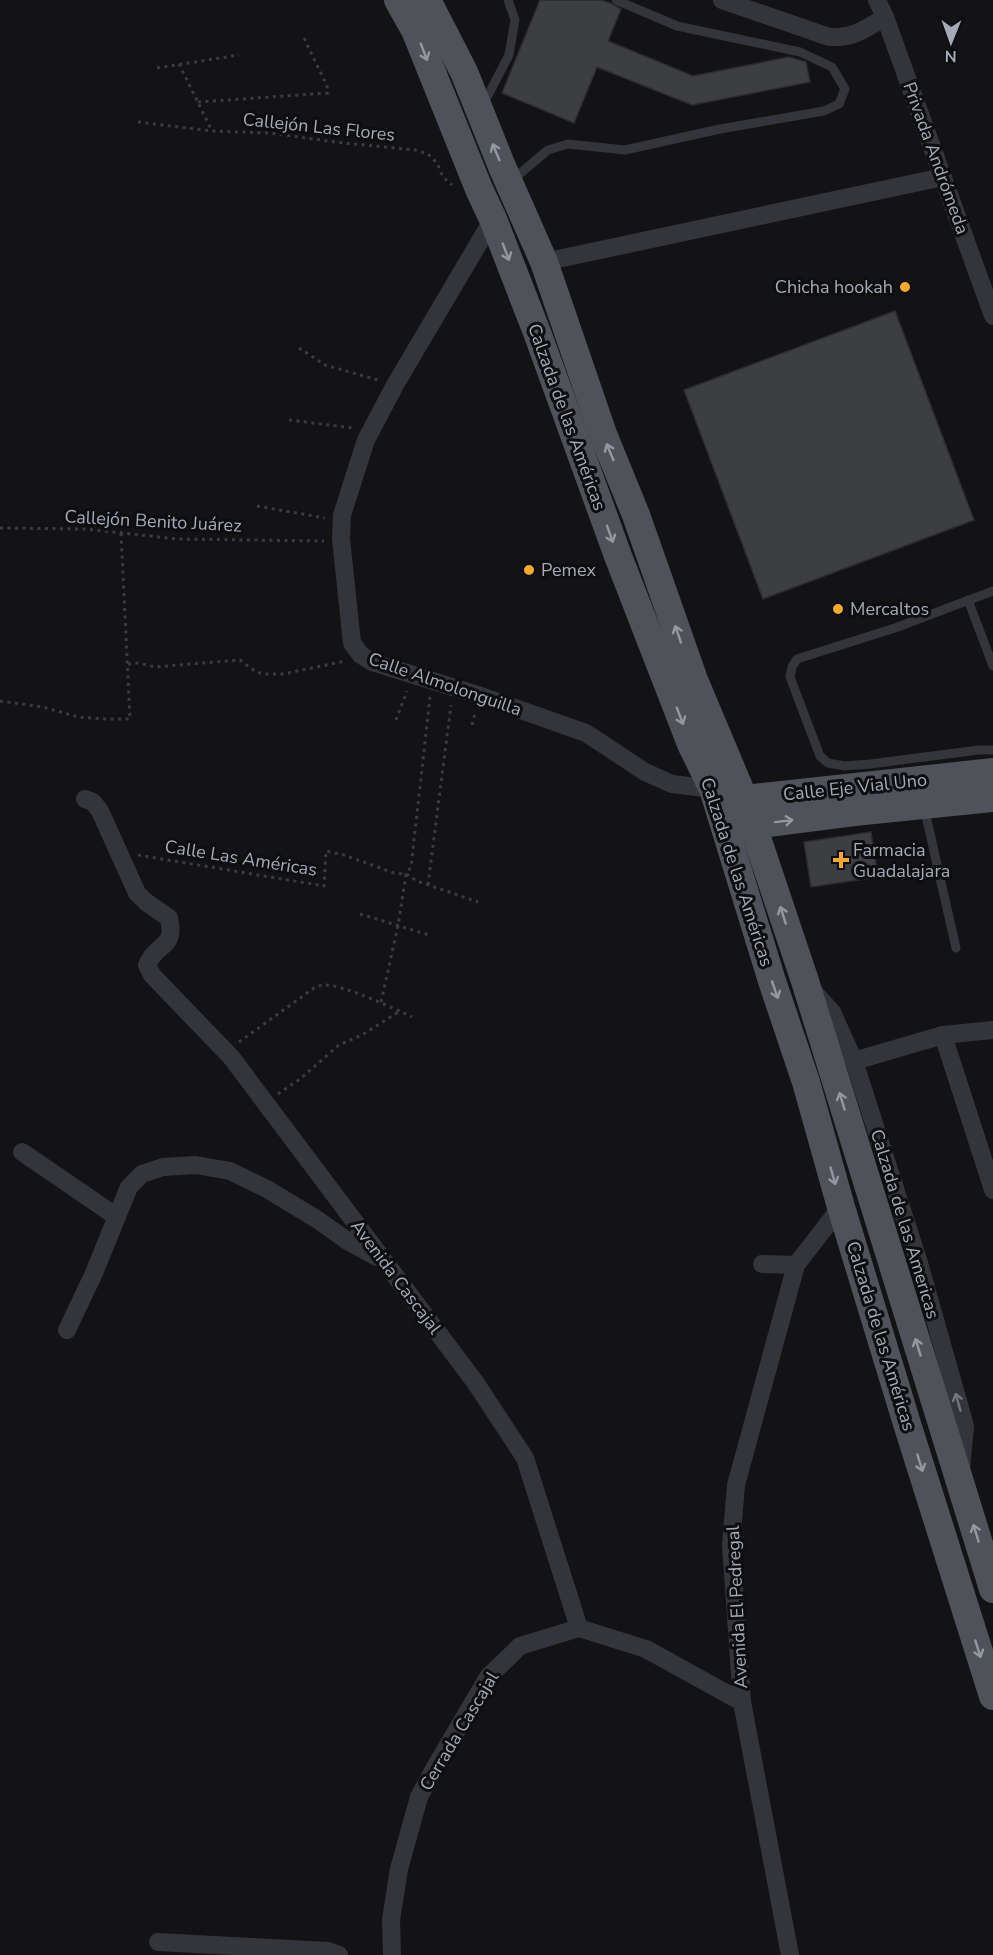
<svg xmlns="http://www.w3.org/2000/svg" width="993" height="1955" font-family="'Nunito Sans',sans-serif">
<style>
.building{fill:#3d3e42;stroke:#2d2d31;stroke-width:1.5}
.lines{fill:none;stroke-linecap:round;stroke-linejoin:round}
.path{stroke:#3a3c41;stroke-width:3;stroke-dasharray:3 4.5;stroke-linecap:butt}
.service{stroke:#34353a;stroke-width:9}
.minor{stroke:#34353a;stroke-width:18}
.primary{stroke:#505259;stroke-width:28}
.oneway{stroke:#9398a3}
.oneway2{stroke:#72757e}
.poi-dot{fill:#f6aa29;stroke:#0e0e10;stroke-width:2}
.labels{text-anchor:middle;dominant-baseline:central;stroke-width:6;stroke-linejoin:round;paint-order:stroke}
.street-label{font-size:18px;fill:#a4aab6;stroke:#0e0e10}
.poi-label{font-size:18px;fill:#a4aab6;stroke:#0e0e10;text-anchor:start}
</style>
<rect width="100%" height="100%" fill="#131315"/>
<g class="building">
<path d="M 540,0 L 601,0 L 610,3 L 621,9 L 608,41 L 693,76 L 789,57 L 806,62 L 810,82 L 692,105 L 597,67 L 574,123 L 502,93 Z"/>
<path d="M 895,311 L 974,520 L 763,599 L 684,390 Z"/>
<path d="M 871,832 L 878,877 L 811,887 L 804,842 Z"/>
</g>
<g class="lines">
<g class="path">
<path d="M 179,64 L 212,131"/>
<path d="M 157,68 L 239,55"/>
<path d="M 198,102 L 328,93 L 327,86 L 304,38"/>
<path d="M 138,122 L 212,131 L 269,133 L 343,143 L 415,150 L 428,154 L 437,163 L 443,177 L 452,185"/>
<path d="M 299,348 L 325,365 L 378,380"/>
<path d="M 289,420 L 353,428"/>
<path d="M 257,506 L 325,518"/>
<path d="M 0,528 L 85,529 L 177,539 L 324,541"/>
<path d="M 128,664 L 138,663 L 155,667 L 240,660 L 256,672 L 265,674 L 283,674 L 345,661"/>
<path d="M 0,701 L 43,707 L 78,717 L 106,719 L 130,719 L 121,533"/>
<path d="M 396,720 L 407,691"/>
<path d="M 472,725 L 475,713"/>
<path d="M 138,855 L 324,886 L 326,851 L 344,855 L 394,873 L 406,874 L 417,881 L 478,902"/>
<path d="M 428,885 L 451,705"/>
<path d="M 360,914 L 429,935"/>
<path d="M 381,1002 L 398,926 L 406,874 L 411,867 L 430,697"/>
<path d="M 239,1042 L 314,988 C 317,987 320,985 323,985 C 340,983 395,1009 412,1017"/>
<path d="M 278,1094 L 300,1079 L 339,1045 L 362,1035 L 400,1011"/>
</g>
<g class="service">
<path d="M 483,105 L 509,55 L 515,20 L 508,0"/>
<path d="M 511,181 L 548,150 L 568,144 L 625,150 L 720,129 L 824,111 L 839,104 L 845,89 L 832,67 L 800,52 L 677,26 L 616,0"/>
<path d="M 993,591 L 895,628 L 797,659 L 792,667 L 790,677 L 820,756 L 828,763 L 844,766 L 870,764 L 979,750 L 993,750"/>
<path d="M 968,600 L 993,666"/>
<path d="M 924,807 L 956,948"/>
</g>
<g class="minor">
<path d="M 722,0 L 829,37 C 855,38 863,30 885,17"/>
<path d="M 877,0 L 885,17 L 993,316"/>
<path d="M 493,219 L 395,385 L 366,440 L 342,515 L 341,539 L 352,643 L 361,655 L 372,662 L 478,695 L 586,733 L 645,772 L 672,784 L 713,789 L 718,788"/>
<path d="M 544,262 L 943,177"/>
<path d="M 85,799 L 93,802 L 100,811 L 137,893 L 146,902 L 169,918 C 176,950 157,941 147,965 L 152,975 L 231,1057 L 475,1382 L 525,1458 L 579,1628"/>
<path d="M 812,990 L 832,1012 L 854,1061 L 919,1263 L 965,1426 L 961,1470"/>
<path d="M 943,1035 L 993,1190"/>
<path d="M 854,1061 L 943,1035 L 993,1030"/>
<path d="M 22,1152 L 117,1217"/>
<path d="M 762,1264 L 796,1265"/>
<path d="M 67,1330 L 94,1273 L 129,1187 L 142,1174 L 163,1167 L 196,1165 L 230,1171 L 267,1189 L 318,1220 L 346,1240 L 377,1257"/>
<path d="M 579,1628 L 646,1649 L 742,1702"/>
<path d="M 158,1942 L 328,1951 L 339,1955"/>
<path d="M 392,1955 L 391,1920 L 399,1869 L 419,1797 L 434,1769 L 488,1677 L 520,1646 L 579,1628"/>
<path d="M 790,1955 L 742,1702 L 731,1545 L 736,1485 L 796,1265 L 841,1207"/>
</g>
<g class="primary">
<path d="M 398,0 L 415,30 L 479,189 L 493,219 L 538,335 L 618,556 L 691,744 L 713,789 L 772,981 L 806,1082 L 841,1207 L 908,1427 L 993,1696"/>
<path d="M 427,0 L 464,72 L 503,169 L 544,262 L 603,434 L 636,515 L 694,680 L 744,799 L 805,981 L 993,1589"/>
<path d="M 727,803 L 744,799 L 993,772"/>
<path d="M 734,831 L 753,825 L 854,812 L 993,798"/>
</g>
</g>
<defs><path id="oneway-shaft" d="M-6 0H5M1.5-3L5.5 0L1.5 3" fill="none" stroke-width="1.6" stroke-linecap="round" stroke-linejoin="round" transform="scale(1.5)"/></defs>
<g class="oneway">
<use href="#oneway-shaft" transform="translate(424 52) rotate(69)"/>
<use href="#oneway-shaft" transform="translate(496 152) rotate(-113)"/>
<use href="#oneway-shaft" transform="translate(506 252) rotate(69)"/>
<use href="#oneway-shaft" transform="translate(610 452) rotate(-113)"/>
<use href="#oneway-shaft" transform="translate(610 534) rotate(70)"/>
<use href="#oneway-shaft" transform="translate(678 634) rotate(-109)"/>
<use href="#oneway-shaft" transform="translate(680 716) rotate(69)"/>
<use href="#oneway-shaft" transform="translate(784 821) rotate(-7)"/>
<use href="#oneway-shaft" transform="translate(783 915) rotate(-108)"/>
<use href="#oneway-shaft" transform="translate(775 990) rotate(71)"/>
<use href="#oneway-shaft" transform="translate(842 1101) rotate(-107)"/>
<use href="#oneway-shaft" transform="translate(833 1176) rotate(74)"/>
<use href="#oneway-shaft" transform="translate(918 1347) rotate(-107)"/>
<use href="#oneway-shaft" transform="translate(920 1463) rotate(73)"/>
<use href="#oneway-shaft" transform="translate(976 1533) rotate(-107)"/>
<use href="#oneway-shaft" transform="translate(978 1649) rotate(72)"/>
</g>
<use class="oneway2" href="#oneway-shaft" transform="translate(958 1402) rotate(-106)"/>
<g class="poi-dot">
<circle cx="905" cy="287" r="6"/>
<circle cx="529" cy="570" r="6"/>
<circle cx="838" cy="609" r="6"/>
<path d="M838 851h6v6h6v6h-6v6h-6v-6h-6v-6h6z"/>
</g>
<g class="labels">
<g class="street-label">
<text transform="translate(319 127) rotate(6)">Callejón Las Flores</text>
<text transform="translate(936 158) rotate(70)">Privada Andrómeda</text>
<text transform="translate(567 417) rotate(70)">Calzada de las Américas</text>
<text transform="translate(153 521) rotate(3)">Callejón Benito Juárez</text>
<text transform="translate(445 684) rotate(19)">Calle Almolonguilla</text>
<text transform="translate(855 787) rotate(-6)">Calle Eje Vial Uno</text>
<text transform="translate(241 858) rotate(9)">Calle Las Américas</text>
<text transform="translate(737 872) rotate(72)">Calzada de las Américas</text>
<text transform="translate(905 1224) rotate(73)">Calzada de las Americas</text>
<text transform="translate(396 1277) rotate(53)">Avenida Cascajal</text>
<text transform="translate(881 1336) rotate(73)">Calzada de las Américas</text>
<text transform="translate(737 1607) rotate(-93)">Avenida El Pedregal</text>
<text transform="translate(459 1731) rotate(-59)">Cerrada Cascajal</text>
</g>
<g class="poi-label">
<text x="893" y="287" text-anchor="end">Chicha hookah</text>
<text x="541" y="570">Pemex</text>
<text x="850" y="609">Mercaltos</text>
<text x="853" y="850">Farmacia<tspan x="853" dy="21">Guadalajara</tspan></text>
</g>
</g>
<g transform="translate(951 42) rotate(181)" stroke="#0e0e10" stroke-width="4.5" paint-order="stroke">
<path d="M0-4.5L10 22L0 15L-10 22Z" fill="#a4aab6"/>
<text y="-9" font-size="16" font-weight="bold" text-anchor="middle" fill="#a4aab6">N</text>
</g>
</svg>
